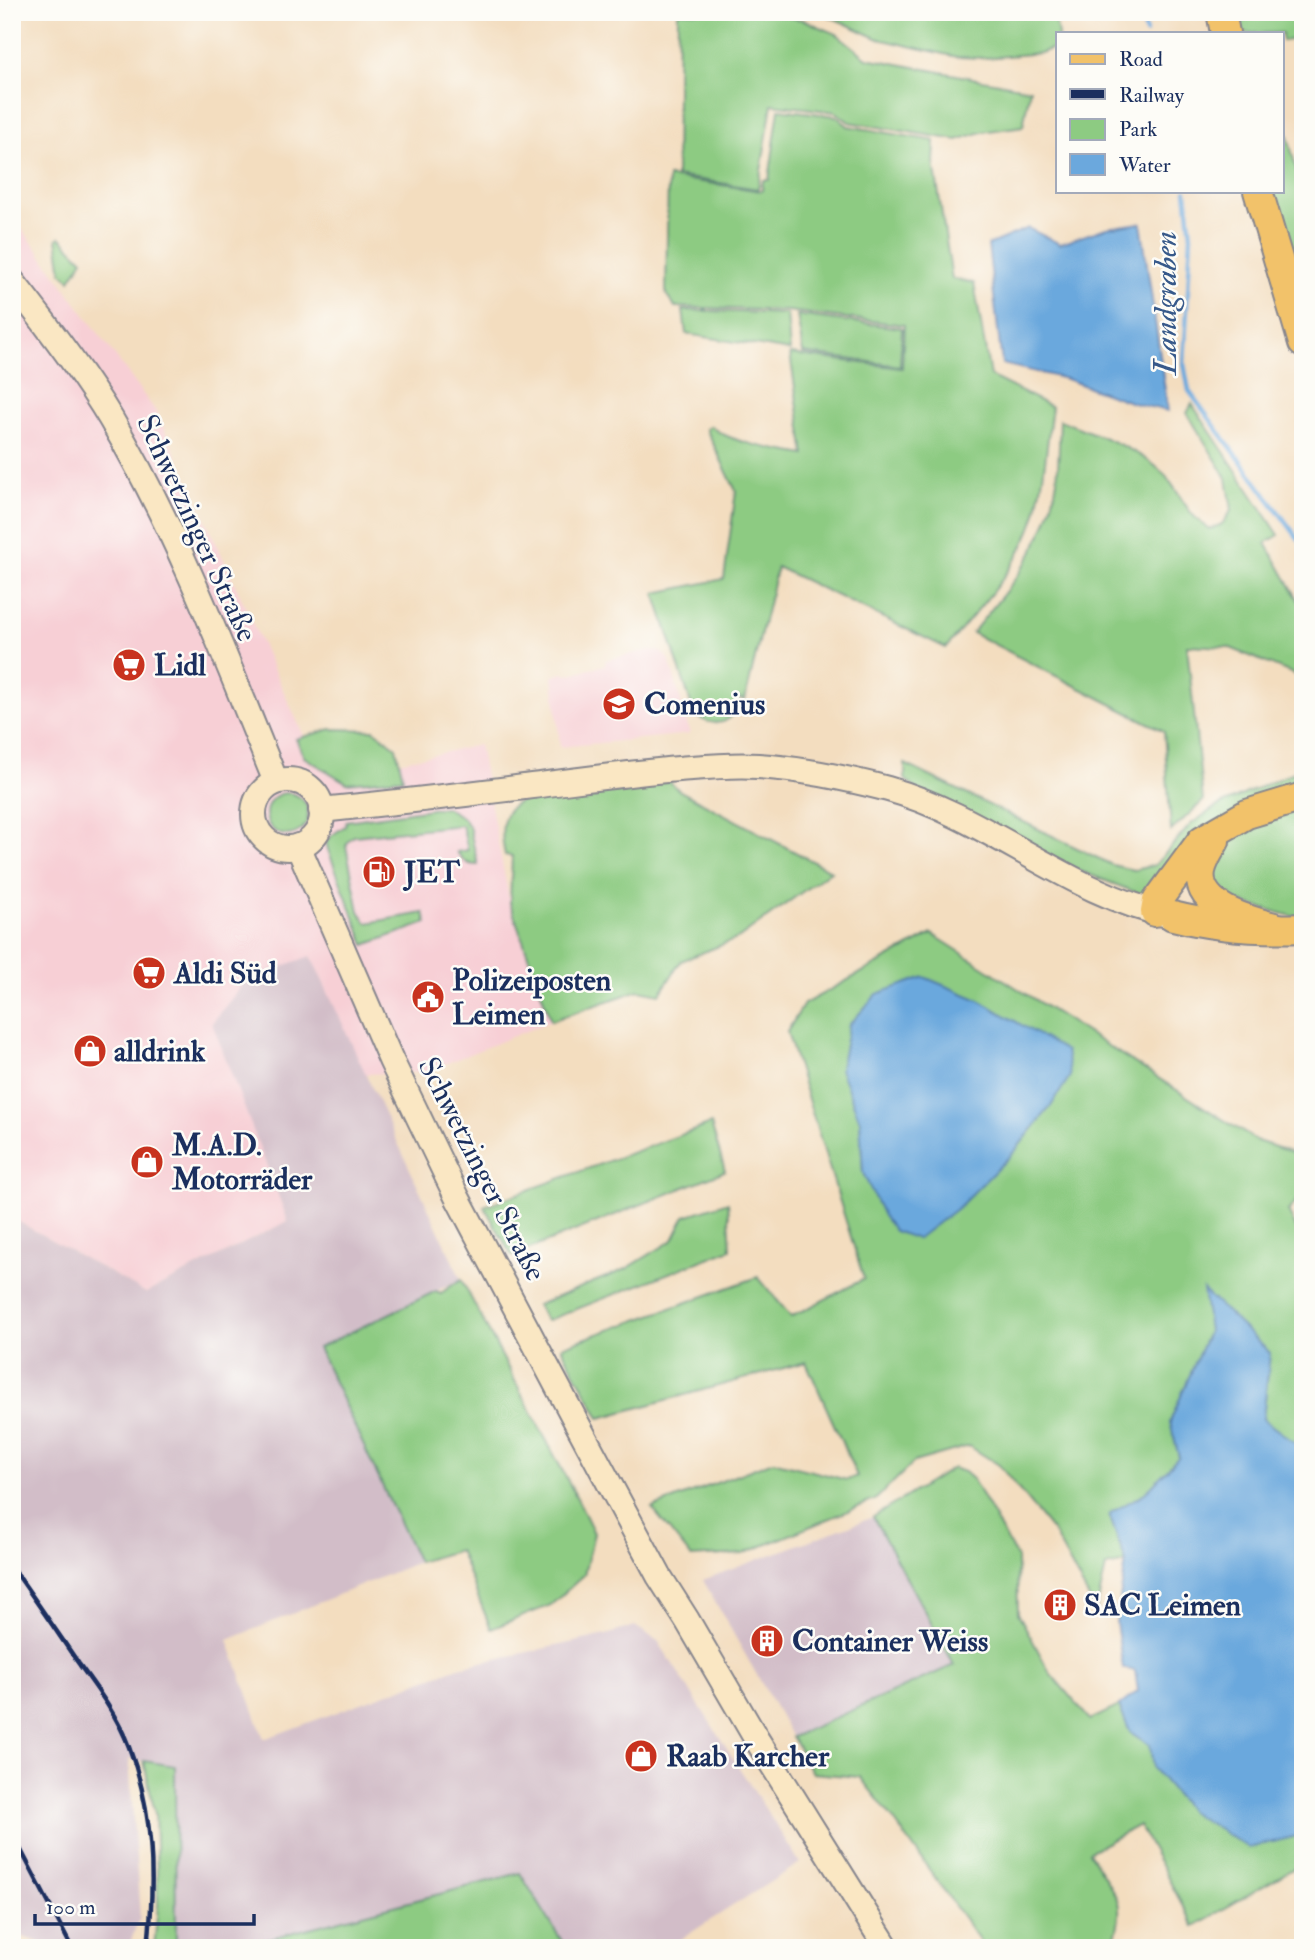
<svg xmlns="http://www.w3.org/2000/svg" width="1315" height="1960" font-family="'IM FELL Double Pica',serif">
<style>
.built{fill:#f7cfd5}
.industrial{fill:#d2bdc8}
.green{fill:#8dcb82;stroke:#547d70;stroke-width:2;fill-rule:evenodd}
.water{fill:#6ba8dd;stroke:#436c9e;stroke-width:2}
.lines{fill:none;stroke-linecap:round;stroke-linejoin:round}
.stream{stroke:#6ba8dd;stroke-width:4.5}
.secondary-casing{stroke:#87868e;stroke-width:28}
.primary-casing{stroke:#87868e;stroke-width:32}
.secondary{stroke:#fae7c3;stroke-width:24}
.primary{stroke:#f2c26a;stroke-width:28}
.rail{stroke:#1b2f5e;stroke-width:4.5}
.labels{text-anchor:middle;dominant-baseline:central;stroke-width:5;stroke-linejoin:round;paint-order:stroke}
.street-label{font-size:30px;fill:#1b2f5e;stroke:#fdfcf7}
.poi-label{font-size:30px;font-weight:bold;fill:#1b2f5e;stroke:#fdfcf7;text-anchor:start}
.water-label{font-size:32px;font-style:italic;fill:#37598a;stroke:#fdfcf7}
</style>
<rect width="100%" height="100%" fill="#fdfcf7"/>
<filter id="ink" filterUnits="userSpaceOnUse"><feTurbulence type="fractalNoise" baseFrequency=".0143" numOctaves="2"/><feDisplacementMap in="SourceGraphic" scale="14" xChannelSelector="R" yChannelSelector="G"/><feConvolveMatrix kernelMatrix="1 2 1 2 8 2 1 2 1" color-interpolation-filters="sRGB"/></filter>
<filter id="wash" filterUnits="userSpaceOnUse"><feTurbulence type="fractalNoise" baseFrequency=".00686" numOctaves="4" result="noise"/><feDisplacementMap in="SourceGraphic" scale="28" xChannelSelector="R" yChannelSelector="G"/><feGaussianBlur stdDeviation="1.57" result="paint"/><feColorMatrix in="noise" values="0 0 0 0 0 0 0 0 0 0 0 0 0 0 0 0 0 1.4 0 .05"/><feComposite in="paint" operator="in"/></filter>
<g filter="url(#wash)">
<rect width="100%" height="100%" fill="#f3ddbf"/>
<g class="built">
<path d="M 12,215 L 157,413 L 309,747 L 337,775 L 479,745 L 510,903 L 551,1021 L 425,1072 L 365,1074 L 311,956 L 213,1023 L 288,1221 L 146,1293 L 12,1218 Z"/>
<path d="M 650,650 L 661,652 L 669,659 L 690,734 L 560,747 L 553,676 L 563,673 L 567,675 L 605,665 L 606,660 Z"/>
</g>
<g class="industrial">
<path d="M 311,956 L 461,1279 L 318,1348 L 418,1562 L 228,1640 L 264,1739 L 459,1667 L 606,1635 L 635,1626 L 658,1641 L 800,1863 L 667,1948 L 563,1948 L 563,1943 L 520,1873 L 233,1948 L 176,1948 L 175,1767 L 129,1759 L 140,1917 L 128,1948 L 82,1946 L 57,1948 L 20,1936 L 16,1948 L 12,1948 L 12,1218 L 146,1293 L 288,1221 L 212,1023 L 247,979 Z"/>
<path d="M 873,1517 L 954,1665 L 792,1737 L 703,1580 Z"/>
</g>
<g class="green">
<path d="M 678,12 L 771,12 L 771,14 L 804,20 L 837,34 L 867,58 L 1030,89 L 1023,126 L 982,132 L 957,140 L 849,122 L 836,112 L 772,104 L 758,189 L 676,176 Z"/>
<path d="M 820,12 L 1054,12 L 1058,35 L 1058,46 L 1041,53 L 986,58 L 957,57 L 879,39 Z"/>
<path d="M 1229,12 L 1303,12 L 1303,58 L 1297,39 L 1282,41 L 1282,33 L 1232,33 Z"/>
<path d="M 779,109 L 836,116 L 848,126 L 935,141 L 934,163 L 952,279 L 974,283 L 990,376 L 1052,407 C 1047,441 1045,475 1037,509 C 1024,563 980,606 946,648 L 777,567 L 745,700 L 738,698 C 736,703 735,711 732,715 C 723,728 702,723 694,713 L 655,593 L 724,579 L 736,491 L 706,429 L 711,426 C 728,443 780,450 805,455 L 790,354 L 902,368 L 904,325 L 787,311 L 675,307 L 666,294 L 668,177 L 762,191 L 763,180 L 769,180 Z"/>
<path d="M 1282,113 L 1303,196 L 1303,315 L 1266,191 L 1282,191 Z"/>
<path d="M 60,237 L 83,260 L 70,280 L 62,273 L 57,239 Z"/>
<path d="M 683,310 L 787,314 L 790,351 L 686,334 Z"/>
<path d="M 797,315 L 902,328 L 900,366 L 803,353 Z"/>
<path d="M 1192,404 L 1279,535 L 1266,543 L 1303,608 L 1303,678 L 1228,647 L 1187,645 L 1203,801 L 1171,831 L 1164,731 L 972,633 C 1012,584 1048,545 1057,480 C 1059,460 1059,440 1060,420 C 1093,434 1135,446 1162,472 C 1180,490 1186,517 1211,529 L 1222,524 L 1232,510 L 1227,478 L 1187,413 Z"/>
<path d="M 331,729 L 374,730 L 396,747 L 403,778 L 347,783 L 304,757 L 296,739 Z"/>
<path d="M 905,764 L 1112,865 L 1134,870 L 1155,865 L 1191,824 L 1216,807 L 1303,768 L 1303,787 L 1157,889 L 1140,894 L 1080,871 L 920,793 L 905,779 Z"/>
<path d="M 668,781 L 680,791 L 831,871 L 739,938 L 681,961 L 660,994 L 639,990 L 551,1021 L 510,903 L 512,856 L 505,855 C 501,837 499,811 519,802 C 524,800 531,799 537,798 Z"/>
<circle cx="287" cy="814" r="21"/>
<path d="M 1303,805 L 1303,919 L 1220,897 L 1209,867 L 1220,846 L 1242,826 Z"/>
<path d="M 445,807 L 462,817 L 469,826 L 478,865 C 467,865 463,861 457,852 L 468,850 L 462,825 L 354,836 L 349,840 L 346,846 L 359,911 L 367,923 L 424,913 L 427,923 L 365,945 L 328,850 L 326,842 L 331,836 L 345,826 L 346,821 Z"/>
<path d="M 932,934 L 1257,1141 L 1303,1156 L 1303,1194 L 1288,1211 L 1303,1242 L 1303,1449 L 1263,1420 L 1270,1353 L 1205,1293 L 1209,1330 L 1170,1422 L 1179,1457 L 1145,1493 L 1109,1514 L 1126,1563 L 1106,1567 L 1096,1611 L 1053,1532 L 999,1465 L 969,1446 L 914,1462 L 875,1500 L 743,1554 L 691,1557 L 652,1508 L 773,1461 L 847,1480 L 857,1476 L 806,1362 L 600,1418 L 561,1347 L 758,1277 L 791,1317 L 864,1279 L 787,1032 L 804,1004 ZM 1069,1076 L 1051,1106 L 1014,1152 L 863,1173 L 860,1121 Z"/>
<path d="M 711,1124 L 725,1171 L 512,1256 L 484,1206 Z"/>
<path d="M 728,1202 L 731,1249 L 546,1321 L 537,1305 L 626,1269 L 673,1240 L 685,1216 Z"/>
<path d="M 461,1279 L 578,1500 L 594,1533 L 584,1575 L 551,1605 L 491,1629 L 459,1550 L 418,1562 L 318,1348 L 436,1291 L 441,1293 Z"/>
<path d="M 953,1468 L 964,1472 L 973,1480 L 1017,1558 L 1018,1613 L 1050,1673 L 1090,1720 L 1119,1706 L 1130,1732 L 1293,1837 L 1303,1831 L 1303,1863 L 1194,1926 L 1139,1825 L 1089,1852 C 1095,1864 1115,1891 1118,1902 C 1121,1913 1118,1937 1109,1945 L 1103,1937 L 1096,1936 L 1087,1948 L 985,1948 L 896,1823 L 860,1777 L 812,1773 L 792,1737 L 954,1665 L 873,1517 Z"/>
<path d="M 144,1761 L 175,1766 L 176,1948 L 154,1948 L 158,1905 L 155,1814 Z"/>
<path d="M 520,1873 L 563,1943 L 563,1948 L 233,1948 Z"/>
</g>
<g class="water">
<path d="M 1141,223 L 1168,411 L 1133,403 L 1066,379 L 1002,364 L 988,245 L 1028,228 L 1060,244 L 1106,228 Z"/>
<path d="M 924,977 L 979,1000 L 1066,1051 L 1070,1076 L 1051,1106 L 1014,1152 L 960,1206 L 917,1239 L 894,1231 L 883,1216 L 863,1173 L 860,1121 L 840,1069 L 849,1025 L 877,994 Z"/>
<path d="M 1203,1290 L 1270,1353 L 1263,1419 L 1303,1449 L 1303,1831 L 1293,1837 L 1249,1848 L 1189,1811 L 1153,1768 L 1150,1745 L 1130,1732 L 1119,1706 L 1138,1691 L 1135,1671 L 1123,1668 L 1116,1623 L 1126,1562 L 1109,1514 L 1145,1493 L 1179,1457 L 1170,1422 L 1209,1330 Z"/>
</g>
<g class="lines">
<g class="stream">
<path d="M 1141,12 L 1146,33"/>
<path d="M 1186,191 L 1191,236 L 1184,364 L 1189,391 L 1303,545"/>
</g>
</g>
</g>
<g filter="url(#ink)">
<g class="lines">
<defs>
<g id="secondary">
<path d="M 12,281 C 46,324 83,372 111,419 C 178,533 226,659 276,782"/>
<circle cx="288" cy="814" r="34"/>
<path d="M 321,810 C 391,803 461,795 532,786 C 581,780 629,773 679,769 C 705,767 732,764 758,766 C 802,769 846,778 888,789 C 989,817 1069,895 1172,916"/>
<path d="M 298,846 L 391,1060 L 457,1197 L 580,1429 L 659,1576 L 687,1620 L 757,1740 L 887,1948"/>
</g>
<g id="primary">
<path d="M 1221,12 L 1225,33"/>
<path d="M 1258,191 L 1303,343"/>
<path d="M 1215,841 C 1210,850 1203,860 1201,871 C 1195,908 1252,921 1278,928"/>
<path d="M 1155,912 L 1157,901 L 1202,840 L 1247,814 L 1303,797"/>
<path d="M 1173,916 C 1216,927 1259,930 1303,928"/>
</g>
</defs>
<use href="#secondary" class="secondary-casing"/>
<use href="#primary" class="primary-casing"/>
<use href="#secondary" class="secondary"/>
<use href="#primary" class="primary"/>
<g class="rail">
<path d="M 12,1567 C 35,1599 57,1632 79,1664 C 98,1690 118,1717 129,1747 C 154,1813 155,1878 148,1948"/>
<path d="M 12,1833 L 72,1948"/>
</g>
</g>
</g>
<defs>
<symbol id="supermarket-disc" viewBox="-11 -11 22 22"><circle r="9.5" fill="#c8321e" stroke="#fdfcf7"/><path d="M-6-5.5h2.5l.6 2H6L4.5 2H-2.5L-4.4-4H-6ZM-1.5 3.2a1.3 1.3 0 1 0 .1 0ZM3 3.2a1.3 1.3 0 1 0 .1 0Z" fill="#fff"/></symbol>
<symbol id="school-disc" viewBox="-11 -11 22 22"><circle r="9.5" fill="#c8321e" stroke="#fdfcf7"/><path d="M0-5L7-2L0 1L-7-2ZM-4 1L0 2.5L4 1V4Q0 6-4 4Z" fill="#fff"/></symbol>
<symbol id="fuel-disc" viewBox="-11 -11 22 22"><circle r="9.5" fill="#c8321e" stroke="#fdfcf7"/><path d="M-5.5-6h7V0h2V4h1.3V-2.5L3-4.5l.8-.8L6-3V5H2.5V1h-1V6h-7ZM-4.2-4.7v3.2H.2V-4.7Z" fill="#fff"/></symbol>
<symbol id="civic-disc" viewBox="-11 -11 22 22"><circle r="9.5" fill="#c8321e" stroke="#fdfcf7"/><path d="M-.6-6.5H3V-4.5H.6V-3L4-1V1h2V6H-6V1h2V-1L-.6-3ZM-1.2 2.5V6h2.4V2.5Z" fill="#fff"/></symbol>
<symbol id="shop-disc" viewBox="-11 -11 22 22"><circle r="9.5" fill="#c8321e" stroke="#fdfcf7"/><path d="M-5-2.5h2.3a2.7 3.5 0 0 1 5.4 0H5L5.5 6h-11ZM-1.5-2.5h3a1.5 2.3 0 0 0-3 0Z" fill="#fff"/></symbol>
<symbol id="building-disc" viewBox="-11 -11 22 22"><circle r="9.5" fill="#c8321e" stroke="#fdfcf7"/><path d="M-4-6H4V6H1V3H-1V6H-4ZM-2.5-4.3h1.7v1.8h-1.7ZM.8-4.3h1.7v1.8H.8ZM-2.5-1h1.7V.8h-1.7ZM.8-1h1.7V.8H.8Z" fill="#fff"/></symbol>
</defs>
<g fill-rule="evenodd">
<use href="#supermarket-disc" x="110" y="646" width="38" height="38"/>
<use href="#school-disc" x="600" y="685" width="38" height="38"/>
<use href="#fuel-disc" x="360" y="853" width="38" height="38"/>
<use href="#supermarket-disc" x="130" y="954" width="38" height="38"/>
<use href="#civic-disc" x="409" y="978" width="38" height="38"/>
<use href="#shop-disc" x="71" y="1032" width="38" height="38"/>
<use href="#shop-disc" x="128" y="1143" width="38" height="38"/>
<use href="#building-disc" x="1041" y="1586" width="38" height="38"/>
<use href="#building-disc" x="748" y="1622" width="38" height="38"/>
<use href="#shop-disc" x="622" y="1737" width="38" height="38"/>
</g>
<g class="labels">
<g class="street-label">
<text transform="translate(197 528) rotate(65)">Schwetzinger Straße</text>
<text transform="translate(482 1169) rotate(63)">Schwetzinger Straße</text>
</g>
<g class="poi-label">
<text x="154" y="665">Lidl</text>
<text x="644" y="704">Comenius</text>
<text x="404" y="872">JET</text>
<text x="174" y="973">Aldi Süd</text>
<text x="452" y="980">Polizeiposten<tspan x="452" dy="34">Leimen</tspan></text>
<text x="114" y="1051">alldrink</text>
<text x="172" y="1145">M.A.D.<tspan x="172" dy="34">Motorräder</tspan></text>
<text x="1084" y="1605">SAC Leimen</text>
<text x="792" y="1641">Container Weiss</text>
<text x="666" y="1756">Raab Karcher</text>
</g>
<g class="water-label">
<text transform="translate(1166 303) rotate(-90)">Landgraben</text>
</g>
</g>
<rect width="1315" height="1960" fill="none" stroke="#fdfcf7" stroke-width="42"/>
<rect x="1056" y="32" width="228" height="161" fill="#fdfcf7" stroke="#a3aaba" stroke-width="2"/>
<rect x="1070" y="54" width="35" height="10" fill="#f2c26a" stroke="#a3aaba" stroke-width="2"/>
<text x="1119" y="66" font-size="21" fill="#1b2f5e">Road</text>
<rect x="1070" y="89" width="35" height="10" fill="#1b2f5e" stroke="#a3aaba" stroke-width="2"/>
<text x="1119" y="102" font-size="21" fill="#1b2f5e">Railway</text>
<rect x="1070" y="119" width="35" height="21" fill="#8dcb82" stroke="#a3aaba" stroke-width="2"/>
<text x="1119" y="136" font-size="21" fill="#1b2f5e">Park</text>
<rect x="1070" y="154" width="35" height="21" fill="#6ba8dd" stroke="#a3aaba" stroke-width="2"/>
<text x="1119" y="172" font-size="21" fill="#1b2f5e">Water</text>
<path d="M35 1914v10h219v-10" fill="none" stroke="#1b2f5e" stroke-width="3.5"/>
<text x="46" y="1914" font-size="21" fill="#1b2f5e" stroke="#fdfcf7" stroke-width="5" paint-order="stroke">100 m</text>
</svg>
